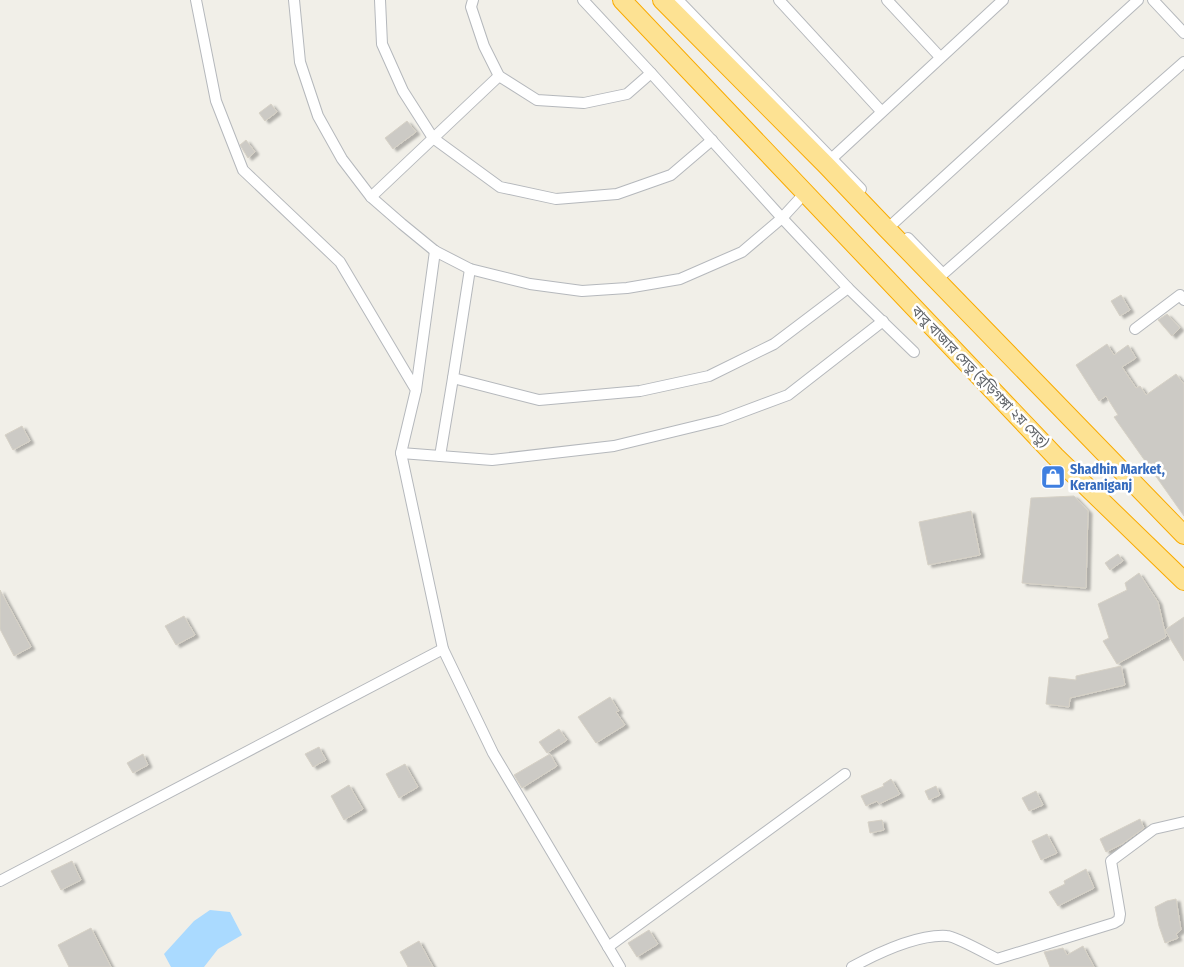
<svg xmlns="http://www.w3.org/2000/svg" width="1184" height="967" font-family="'Fira Sans Condensed','Noto Sans Bengali',sans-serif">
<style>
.water{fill:#aadaff}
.building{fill:#cccac5;stroke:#d6d1c6;filter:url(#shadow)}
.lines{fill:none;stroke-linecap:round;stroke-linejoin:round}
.street-casing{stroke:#b5b8bc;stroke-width:12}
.highway-casing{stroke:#f9ab00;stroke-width:20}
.street{stroke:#fff;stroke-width:10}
.highway{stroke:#fde293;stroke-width:18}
.labels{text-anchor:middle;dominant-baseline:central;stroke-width:5;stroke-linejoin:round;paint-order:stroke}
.street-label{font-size:14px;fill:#5f6368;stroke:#fff}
.shop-label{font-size:14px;font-weight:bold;fill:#366cbe;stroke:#fff;text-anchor:start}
</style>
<defs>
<filter id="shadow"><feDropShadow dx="4" dy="2.5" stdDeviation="1" flood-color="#0004"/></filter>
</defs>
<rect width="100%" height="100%" fill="#f1efe8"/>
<path class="water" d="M 210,910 L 230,912 L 242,935 L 218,949 L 204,967 L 171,967 L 164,954 L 194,921 Z"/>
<g class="building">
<path d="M 271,104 L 277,112 L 265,121 L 259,113 Z"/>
<path d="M 407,121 L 416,132 L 393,149 L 385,138 Z"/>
<path d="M 246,140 L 255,152 L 248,158 L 240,145 Z"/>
<path d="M 1121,295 L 1130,310 L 1120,316 L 1111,301 Z"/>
<path d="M 1167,314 L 1180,328 L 1172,336 L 1158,320 Z"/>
<path d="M 1107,344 L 1114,355 L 1128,345 L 1136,358 L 1122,367 L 1136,388 L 1140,386 L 1146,395 L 1176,374 L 1184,384 L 1184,516 L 1114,417 L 1118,415 L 1106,396 L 1099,401 L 1076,365 Z"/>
<path d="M 22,426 L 30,441 L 13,450 L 5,435 Z"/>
<path d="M 1074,496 L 1088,511 L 1086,588 L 1022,583 L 1031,498 Z"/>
<path d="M 971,511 L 980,555 L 928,565 L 919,522 Z"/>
<path d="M 1118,554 L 1123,561 L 1110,570 L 1105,563 Z"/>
<path d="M 1139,573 L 1158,602 L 1166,637 L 1117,664 L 1103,641 L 1109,638 L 1098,604 L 1127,590 L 1125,583 Z"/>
<path d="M 0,590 L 31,647 L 14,656 L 0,629 Z"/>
<path d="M 184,616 L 195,635 L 176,645 L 165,626 Z"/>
<path d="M 1184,617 L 1184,661 L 1165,630 Z"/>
<path d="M 1121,666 L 1125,685 L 1070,698 L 1069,707 L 1046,704 L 1049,677 L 1076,680 L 1076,676 Z"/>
<path d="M 610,697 L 619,711 L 616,712 L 625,725 L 596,743 L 578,717 Z"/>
<path d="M 559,729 L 567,740 L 547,753 L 539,742 Z"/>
<path d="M 319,747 L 326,760 L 313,767 L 305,754 Z"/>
<path d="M 143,754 L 148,765 L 133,773 L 127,763 Z"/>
<path d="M 550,754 L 557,766 L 522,788 L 514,775 Z"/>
<path d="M 405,764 L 418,787 L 399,798 L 386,774 Z"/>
<path d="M 891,779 L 900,794 L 879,804 L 877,801 L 866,806 L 861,796 L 884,786 L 883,784 Z"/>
<path d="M 349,785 L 363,809 L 344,820 L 331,796 Z"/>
<path d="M 936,786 L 940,795 L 929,800 L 925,791 Z"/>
<path d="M 1036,791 L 1043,805 L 1029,811 L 1022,798 Z"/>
<path d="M 1140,819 L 1144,828 L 1122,844 L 1106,852 L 1100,839 Z"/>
<path d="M 882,820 L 884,830 L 870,833 L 868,822 Z"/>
<path d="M 1047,834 L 1057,853 L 1041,860 L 1032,841 Z"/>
<path d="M 72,861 L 81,880 L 61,890 L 51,871 Z"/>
<path d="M 1086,869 L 1094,888 L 1058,906 L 1049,892 L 1065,884 L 1064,881 Z"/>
<path d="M 1176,899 L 1181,930 L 1176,934 L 1178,938 L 1165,943 L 1159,926 L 1155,907 L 1167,901 Z"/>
<path d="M 91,928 L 111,967 L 69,967 L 58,945 Z"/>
<path d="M 649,930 L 658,944 L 637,957 L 628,943 Z"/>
<path d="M 419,941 L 433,967 L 408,967 L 400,952 Z"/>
<path d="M 1083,946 L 1094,967 L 1050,967 L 1044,952 L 1063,948 L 1067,955 Z"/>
</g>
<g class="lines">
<defs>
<g id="street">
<path d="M 196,0 L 216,101 L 243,170 L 340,262 L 416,390 L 401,453 L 443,649 L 493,753 L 620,967"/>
<path d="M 294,0 L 300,62 L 318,116 L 342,159 L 371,197 L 402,224 L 435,251 L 470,269 L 530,284 L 582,291 L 627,288 L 680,279 L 742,252 L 782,218 L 804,194"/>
<path d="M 380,0 L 382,44 L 403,91 L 433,138 L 500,187 L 556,199 L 617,194 L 671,175 L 712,140"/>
<path d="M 473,0 L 471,7 L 484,46 L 499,76 L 537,100 L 584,103 L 627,94 L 651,73"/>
<path d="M 583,0 L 651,73 L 782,218 L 848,288 L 914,352"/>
<path d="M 678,0 L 861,189"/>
<path d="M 779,0 L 881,111"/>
<path d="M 887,0 L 940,57"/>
<path d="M 1153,0 L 1184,33"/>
<path d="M 828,162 L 1003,0"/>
<path d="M 371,197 L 499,76"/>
<path d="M 887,229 L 1138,0"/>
<path d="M 908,238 L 943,274 L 1184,62"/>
<path d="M 470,269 L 453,378 L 539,400 L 640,391 L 709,376 L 774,344 L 848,288"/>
<path d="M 1135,329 L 1180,295 L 1184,300"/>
<path d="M 416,390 L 435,251"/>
<path d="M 401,453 L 492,460 L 614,446 L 721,420 L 788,395 L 883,321"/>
<path d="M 440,456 L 453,378"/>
<path d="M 0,881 L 443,649"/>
<path d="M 608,947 L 845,774"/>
<path d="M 852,967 C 878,953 917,934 947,936 C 955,936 987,954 997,959 L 1114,923 L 1119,920 L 1120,914 L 1111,861 L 1154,829 L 1184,822"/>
</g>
<g id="highway">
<path d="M 622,0 L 1055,456 L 1184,581"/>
<path d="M 662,0 L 826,165 L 887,229 L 1184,535"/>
</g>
</defs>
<use href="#street" class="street-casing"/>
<use href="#highway" class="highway-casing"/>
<use href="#street" class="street"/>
<use href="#highway" class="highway"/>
</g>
<defs>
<symbol id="shop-square" viewBox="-11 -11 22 22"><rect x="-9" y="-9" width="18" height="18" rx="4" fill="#3f7fe0" stroke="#fff"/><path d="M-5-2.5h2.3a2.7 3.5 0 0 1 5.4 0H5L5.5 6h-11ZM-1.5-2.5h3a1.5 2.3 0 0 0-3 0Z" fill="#fff"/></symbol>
</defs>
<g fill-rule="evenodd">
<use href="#shop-square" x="1039" y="463" width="28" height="28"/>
</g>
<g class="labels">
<g class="street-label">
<text transform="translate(980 377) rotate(46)">বাবু বাজার সেতু (বুড়িগঙ্গা ২য় সেতু)</text>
</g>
<g class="shop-label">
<text x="1070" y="469">Shadhin Market,<tspan x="1070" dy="16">Keraniganj</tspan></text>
</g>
</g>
</svg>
